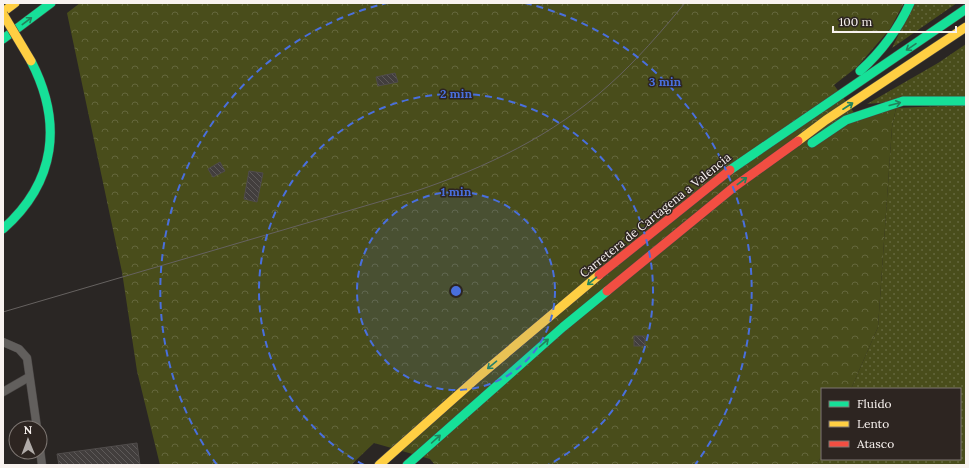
<svg xmlns="http://www.w3.org/2000/svg" width="969" height="468" font-family="Lora,serif">
<style>
.grass{fill:url(#grass-dots)}
.forest{fill:url(#forest-crowns)}
.building{fill:url(#building-back-hatch);stroke:#504c4b}
.lines{fill:none;stroke-linecap:round;stroke-linejoin:round}
.street-casing{stroke:#484443;stroke-width:9}
.fast-casing{stroke:#484443;stroke-width:10}
.slow-casing{stroke:#484443;stroke-width:10}
.jam-casing{stroke:#484443;stroke-width:10}
.street{stroke:#625f5d;stroke-width:8}
.fast{stroke:#16e098;stroke-width:9}
.slow{stroke:#ffcf43;stroke-width:9}
.jam{stroke:#f24e42;stroke-width:9}
.tram{stroke:#666260;stroke-width:1}
.slow-bridge-casing{stroke:#484443;stroke-width:10;stroke-linecap:butt}
.slow-bridge{stroke:#ffcf43;stroke-width:9}
.oneway{stroke:#22825c}
.ring{fill:none;stroke:#496fdd;stroke-width:2;stroke-dasharray:7 5}
.labels{text-anchor:middle;dominant-baseline:central;stroke-width:3;stroke-linejoin:round;paint-order:stroke}
.street-label{font-size:12px;fill:#f8f2ef;stroke:#2d2521}
.centre{fill:#496fdd;stroke:#2d2521;stroke-width:2}
.ring-label{font-size:12px;text-anchor:middle;font-weight:bold;fill:#496fdd;stroke:#2d2521;stroke-width:3;stroke-linejoin:round;paint-order:stroke}
</style>
<defs>
<pattern id="grass-dots" width="8" height="8" patternUnits="userSpaceOnUse"><rect width="8" height="8" fill="#494d1b"/><path d="M2 2h.1M6 6h.1" fill="none" stroke="#64673c" stroke-width="1.8" stroke-linecap="round"/></pattern>
<pattern id="forest-crowns" width="20" height="18" patternUnits="userSpaceOnUse"><rect width="20" height="18" fill="#494d1b"/><path d="M2 6a3 3 0 1 1 6 0M12 15a3 3 0 1 1 6 0" fill="none" stroke="#64673c"/></pattern>
<pattern id="building-back-hatch" width="6" height="6" patternUnits="userSpaceOnUse"><rect width="6" height="6" fill="#423e3d"/><path d="M-1 5l2 2M0 0l6 6M5-1l2 2" fill="none" stroke="#5e5a59"/></pattern>
</defs>
<rect width="100%" height="100%" fill="#2a2624"/>
<g class="grass">
<path d="M 914,3 L 957,3 L 892,48 Z"/>
<path d="M 966,44 L 966,96 L 867,104 L 938,63 Z"/>
<path d="M 966,105 L 966,465 L 817,465 L 822,454 L 822,459 L 960,459 L 960,389 L 851,389 L 878,327 L 892,127 L 896,108 Z"/>
</g>
<path class="forest" d="M 80,3 L 904,3 L 890,29 L 857,67 L 834,85 L 855,114 L 896,108 L 892,127 L 878,327 L 851,389 L 822,389 L 822,454 L 817,465 L 435,465 L 430,459 L 374,443 L 351,465 L 160,465 L 137,371 L 122,272 L 67,13 Z"/>
<g class="building">
<path d="M 395,73 L 398,82 L 378,86 L 376,77 Z"/>
<path d="M 220,162 L 225,171 L 213,177 L 208,169 Z"/>
<path d="M 249,171 L 263,173 L 257,202 L 244,199 Z"/>
<rect x="634" y="336" width="11" height="10"/>
<path d="M 137,443 L 140,465 L 59,465 L 57,454 Z"/>
</g>
<g class="lines">
<defs>
<g id="street">
<path d="M 3,342 L 19,349 L 27,358 L 37,428"/>
<path d="M 3,392 L 29,377"/>
<path d="M 40,450 L 42,465"/>
</g>
<g id="fast">
<path d="M 3,39 L 51,3"/>
<path d="M 860,71 C 882,51 898,30 910,3"/>
<path d="M 812,143 L 846,120 L 903,101 L 966,101"/>
<path d="M 730,170 L 966,9"/>
<path d="M 3,229 C 56,182 63,123 31,61"/>
<path d="M 407,465 L 563,327 L 607,291"/>
</g>
<g id="slow">
<path d="M 3,12 L 15,3"/>
<path d="M 798,141 L 826,120 L 966,27"/>
<path d="M 379,465 L 478,377 L 599,275"/>
</g>
<g id="jam">
<path d="M 599,275 L 730,170"/>
<path d="M 607,291 L 734,187 L 798,141"/>
</g>
</defs>
<use href="#street" class="street-casing"/>
<use href="#fast" class="fast-casing"/>
<use href="#slow" class="slow-casing"/>
<use href="#jam" class="jam-casing"/>
<use href="#street" class="street"/>
<use href="#fast" class="fast"/>
<use href="#slow" class="slow"/>
<use href="#jam" class="jam"/>
<path class="tram" d="M 3,312 L 416,191 C 485,168 554,135 609,85 C 637,60 661,32 685,3"/>
<defs>
<path id="slow-bridge" d="M 3,14 L 31,61"/>
</defs>
<use href="#slow-bridge" class="slow-bridge-casing"/>
<use href="#slow-bridge" class="slow-bridge"/>
</g>
<defs><path id="oneway-shaft" d="M-6 0H5M1.5-3L5.5 0L1.5 3" fill="none" stroke-width="1.6" stroke-linecap="round" stroke-linejoin="round"/></defs>
<g class="oneway">
<use href="#oneway-shaft" transform="translate(27 21) rotate(-37)"/>
<use href="#oneway-shaft" transform="translate(911 47) rotate(146)"/>
<use href="#oneway-shaft" transform="translate(895 104) rotate(-15)"/>
<use href="#oneway-shaft" transform="translate(848 106) rotate(-33)"/>
<use href="#oneway-shaft" transform="translate(742 181) rotate(-37)"/>
<use href="#oneway-shaft" transform="translate(592 281) rotate(140)"/>
<use href="#oneway-shaft" transform="translate(544 343) rotate(-41)"/>
<use href="#oneway-shaft" transform="translate(492 365) rotate(140)"/>
<use href="#oneway-shaft" transform="translate(436 439) rotate(-42)"/>
</g>
<circle cx="456" cy="291" r="99" fill="#496fdd" fill-opacity=".12"/>
<g class="ring">
<circle cx="456" cy="291" r="99"/>
<path d="M364 465A197 197 0 1 1 548 465"/>
<path d="M217 465A296 296 0 0 1 387 3M525 3A296 296 0 0 1 695 465"/>
</g>
<g class="labels">
<g class="street-label">
<text transform="translate(655 215) rotate(-39)">Carretera de Cartagena a Valencia</text>
</g>
</g>
<circle cx="456" cy="291" r="6" class="centre"/>
<g class="ring-label">
<text x="665" y="86">3 min</text>
<text x="456" y="98">2 min</text>
<text x="456" y="196">1 min</text>
</g>
<rect width="969" height="468" fill="none" stroke="#f8f2ef" stroke-width="8"/>
<rect x="821" y="388" width="140" height="72" fill="#2d2521" stroke="#7e7773"/>
<rect x="829" y="401" width="20" height="6" fill="#16e098" stroke="#7e7773"/>
<text x="857" y="408" font-size="12" fill="#f8f2ef">Fluido</text>
<rect x="829" y="421" width="20" height="6" fill="#ffcf43" stroke="#7e7773"/>
<text x="857" y="428" font-size="12" fill="#f8f2ef">Lento</text>
<rect x="829" y="441" width="20" height="6" fill="#f24e42" stroke="#7e7773"/>
<text x="857" y="448" font-size="12" fill="#f8f2ef">Atasco</text>
<g transform="translate(28 440) rotate(359)"><circle r="19" fill="#2d2521" stroke="#7e7773"/>
<path d="M0-3L7 15L0 10L-7 15Z" fill="#b0aba8"/>
<text y="-6" font-size="11" font-weight="bold" text-anchor="middle" fill="#f8f2ef">N</text>
</g>
<path d="M833 26v6h123v-6" fill="none" stroke="#f8f2ef" stroke-width="2"/>
<text x="839" y="26" font-size="12" fill="#f8f2ef" stroke="#2d2521" stroke-width="3" paint-order="stroke">100 m</text>
</svg>
